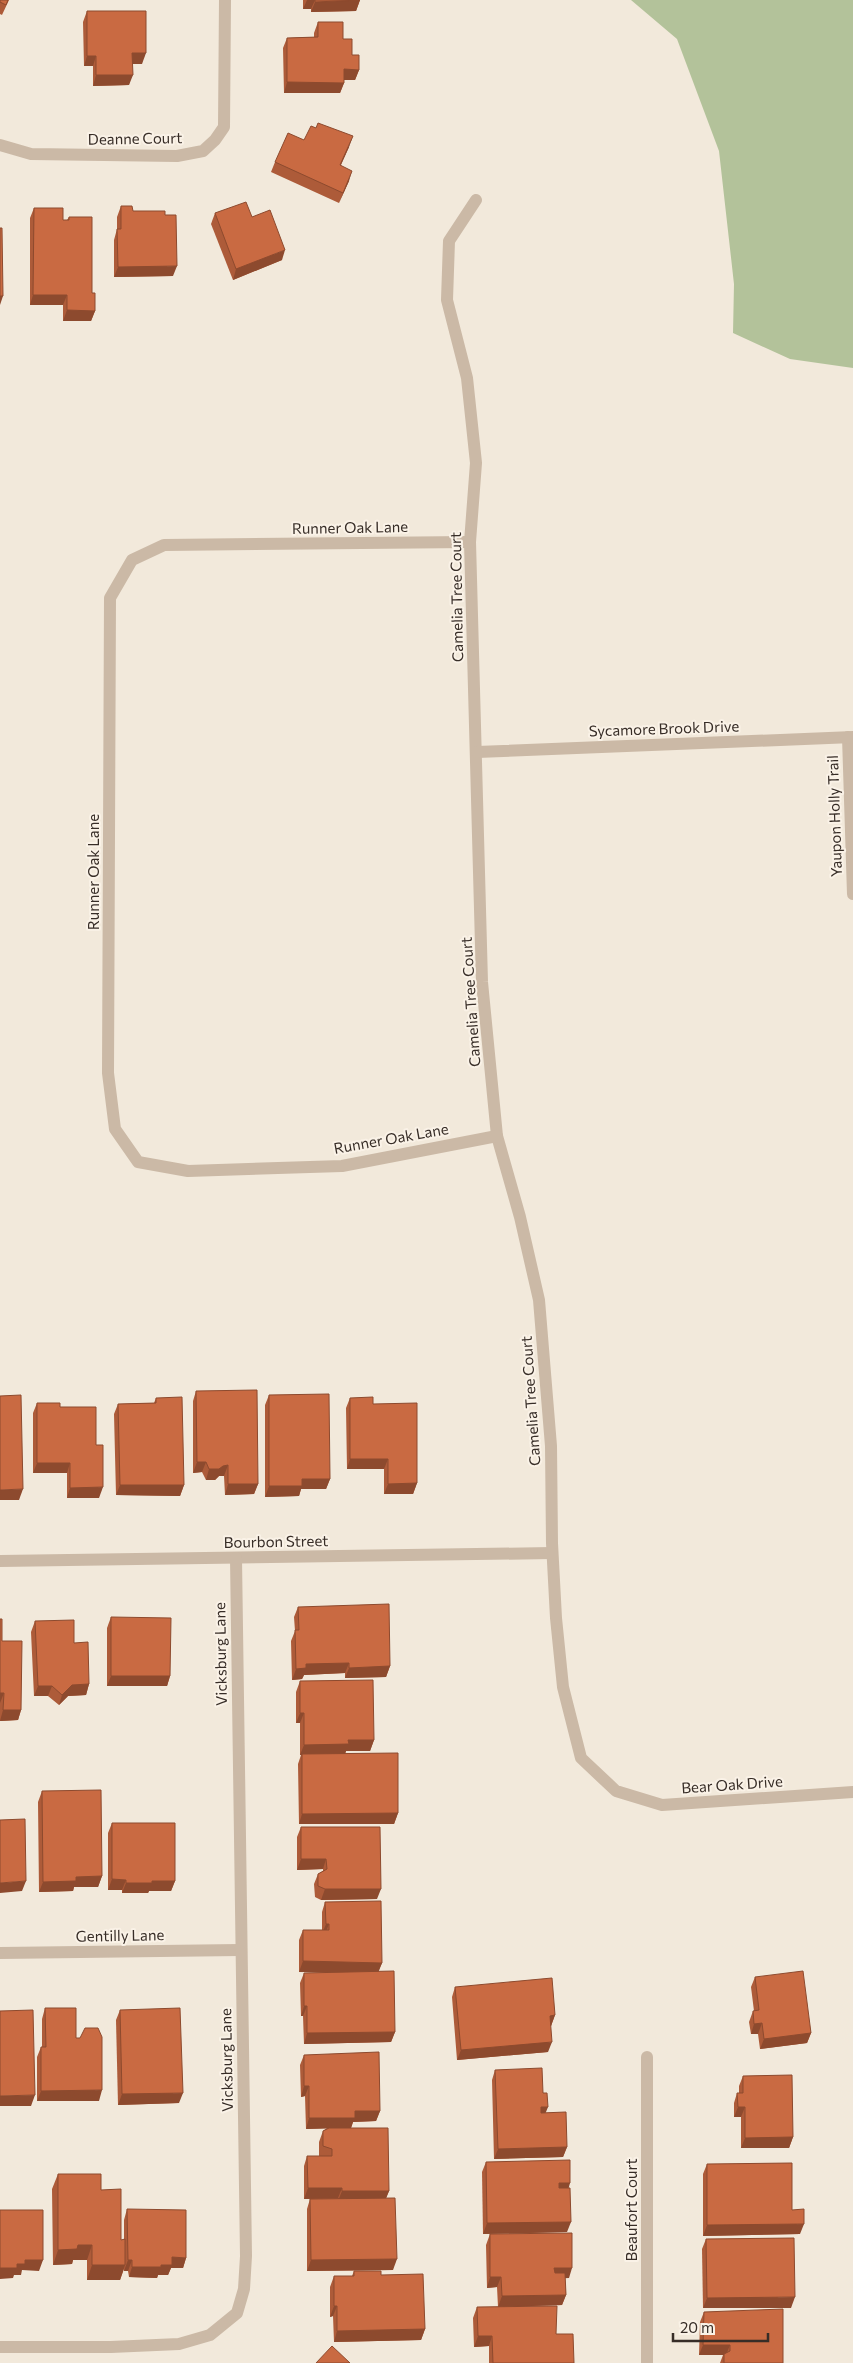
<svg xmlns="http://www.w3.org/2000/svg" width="853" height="2363" font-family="Commissioner,sans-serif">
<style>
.green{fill:#b3c29a}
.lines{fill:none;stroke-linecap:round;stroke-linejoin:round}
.street{stroke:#cbb9a6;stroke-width:12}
.wall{fill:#ad5b39}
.shaded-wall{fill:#8d4a2e}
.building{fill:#c96a42;stroke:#8d4a2e}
.labels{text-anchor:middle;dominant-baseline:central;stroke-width:4;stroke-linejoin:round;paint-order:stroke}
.street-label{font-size:15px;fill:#372d27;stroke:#faf2e7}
</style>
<rect width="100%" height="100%" fill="#f2e9db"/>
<path class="green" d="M 631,0 L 853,0 L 853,368 L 790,359 L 733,333 L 734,284 L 719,151 L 677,39 Z"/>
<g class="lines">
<g class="street">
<path d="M 0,145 L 31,154 L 177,156 L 203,151 L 215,140 L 224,127 L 225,0"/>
<path d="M 476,200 L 449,241 L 447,300 L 467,378 L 476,463 L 470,542 L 482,982 L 497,1136 L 520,1217 L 539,1300 L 551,1446 L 552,1543 L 556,1618 L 563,1687 L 581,1758 L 616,1791 L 662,1805 L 853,1792"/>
<path d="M 470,542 L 164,545 L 132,560 L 110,598 L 108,1073 L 115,1129 L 138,1162 L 188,1171 L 342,1166 L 497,1136"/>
<path d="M 848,737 L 853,894"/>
<path d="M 477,752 L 853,737"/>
<path d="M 0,1561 L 552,1553"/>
<path d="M 0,1953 L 240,1950"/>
<path d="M 647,2057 L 647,2363"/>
<path d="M 0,2347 L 111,2347 L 179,2344 L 210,2335 L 237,2313 L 244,2289 L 246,2256 L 236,1558"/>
</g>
</g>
<g class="wall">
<path d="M 0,0 L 9,0 L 2,15 L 0,14 Z"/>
<path d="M 303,0 L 360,0 L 356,11 L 311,12 L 311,9 L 303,9 Z"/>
<path d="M 87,11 L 142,64 L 132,64 L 129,85 L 93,86 L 93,66 L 84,66 L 83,22 Z"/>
<path d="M 318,22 L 343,39 L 352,55 L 359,70 L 355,80 L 344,80 L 344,83 L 340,93 L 284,93 L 283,48 L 287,38 L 314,37 L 314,33 Z"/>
<path d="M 304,140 L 349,147 L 341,165 L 349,181 L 339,203 L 271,172 L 275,162 Z"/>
<path d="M 121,206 L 133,211 L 173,276 L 114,277 L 114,240 L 117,229 L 117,217 Z"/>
<path d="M 34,208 L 63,220 L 67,220 L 69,217 L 92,293 L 95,311 L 91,321 L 63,321 L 63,305 L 30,305 L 30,218 Z"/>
<path d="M 215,213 L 282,260 L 233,280 L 211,224 Z"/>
<path d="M 196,1391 L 258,1484 L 254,1494 L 225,1495 L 224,1476 L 219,1476 L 215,1480 L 206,1480 L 202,1472 L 193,1473 L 193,1401 Z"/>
<path d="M 269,1395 L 330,1479 L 326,1489 L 301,1489 L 299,1496 L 265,1497 L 265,1405 Z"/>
<path d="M 156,1398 L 184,1485 L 180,1496 L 116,1495 L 114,1414 L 118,1404 L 154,1403 Z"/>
<path d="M 350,1398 L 373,1404 L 417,1483 L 413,1494 L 384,1494 L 384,1469 L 347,1469 L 346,1408 Z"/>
<path d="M 37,1403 L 60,1407 L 96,1445 L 99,1498 L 67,1498 L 67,1473 L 33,1473 L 33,1413 Z"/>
<path d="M 298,1607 L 390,1666 L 386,1677 L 345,1678 L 345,1673 L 304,1675 L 302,1679 L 292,1680 L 291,1641 L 295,1631 L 294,1617 Z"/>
<path d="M 111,1617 L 170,1676 L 167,1686 L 107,1686 L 107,1628 Z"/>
<path d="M 0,1619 L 2,1641 L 21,1710 L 18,1720 L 0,1721 Z"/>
<path d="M 35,1621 L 74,1643 L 89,1684 L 86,1695 L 68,1696 L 59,1705 L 48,1696 L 34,1696 L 31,1632 Z"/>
<path d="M 300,1681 L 374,1740 L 370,1751 L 346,1751 L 345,1753 L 398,1813 L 394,1824 L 299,1824 L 298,1764 L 301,1755 L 300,1755 L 300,1723 L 296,1723 L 296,1692 Z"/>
<path d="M 42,1791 L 102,1876 L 98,1887 L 74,1887 L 73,1891 L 39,1892 L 38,1802 Z"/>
<path d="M 112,1823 L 175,1881 L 171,1891 L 149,1891 L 148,1893 L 122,1893 L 122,1890 L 108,1890 L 108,1833 Z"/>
<path d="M 301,1827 L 377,1899 L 321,1900 L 315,1897 L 314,1884 L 318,1874 L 323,1871 L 323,1869 L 297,1870 L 297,1837 Z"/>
<path d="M 325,1902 L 382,1963 L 378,1972 L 395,2032 L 391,2042 L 304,2044 L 303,2016 L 301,2016 L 300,1983 L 304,1973 L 338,1972 L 299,1972 L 299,1940 L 303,1930 L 322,1930 L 322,1912 Z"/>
<path d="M 755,1977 L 811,2033 L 807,2043 L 760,2049 L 758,2034 L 751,2034 L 749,2022 L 753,2011 L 754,2011 L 751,1987 Z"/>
<path d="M 455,1987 L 555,2015 L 551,2026 L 550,2026 L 548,2052 L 457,2060 L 452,1997 Z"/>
<path d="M 45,2008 L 76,2038 L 99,2101 L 37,2101 L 37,2057 L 41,2047 L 42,2047 L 42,2019 Z"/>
<path d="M 120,2010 L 179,2103 L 118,2105 L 116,2020 Z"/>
<path d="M 304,2055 L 380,2111 L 376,2121 L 353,2122 L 351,2128 L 389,2191 L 386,2198 L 393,2270 L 307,2271 L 307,2209 L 310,2199 L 338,2199 L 304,2199 L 304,2166 L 307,2156 L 319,2156 L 319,2142 L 323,2131 L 327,2128 L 306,2129 L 305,2096 L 301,2097 L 300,2065 Z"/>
<path d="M 495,2070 L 543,2093 L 545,2113 L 567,2147 L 563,2157 L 494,2159 L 492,2080 Z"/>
<path d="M 743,2076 L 793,2137 L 789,2148 L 741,2148 L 741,2117 L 734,2117 L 734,2103 L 737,2093 L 739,2093 L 739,2086 Z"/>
<path d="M 486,2162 L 569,2188 L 567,2232 L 483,2234 L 482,2172 Z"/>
<path d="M 707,2164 L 792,2210 L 800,2234 L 703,2236 L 703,2174 Z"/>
<path d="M 58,2174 L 101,2190 L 121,2240 L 124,2240 L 124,2220 L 127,2209 L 186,2258 L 183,2268 L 171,2268 L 168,2275 L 158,2275 L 157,2278 L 129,2277 L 128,2271 L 124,2271 L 124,2269 L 120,2280 L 87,2280 L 87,2260 L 73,2260 L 72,2264 L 53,2265 L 52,2189 Z"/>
<path d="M 490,2234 L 569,2278 L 565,2278 L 566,2295 L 562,2305 L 498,2307 L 497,2287 L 487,2288 L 486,2245 Z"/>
<path d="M 706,2239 L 791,2308 L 703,2308 L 702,2249 Z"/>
<path d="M 354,2271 L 381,2275 L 425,2329 L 421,2340 L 334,2342 L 333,2316 L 330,2317 L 330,2287 L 334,2276 L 352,2276 Z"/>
<path d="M 477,2307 L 574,2363 L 489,2363 L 489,2346 L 474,2347 L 473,2318 Z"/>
<path d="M 704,2312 L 783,2363 L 720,2363 L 723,2355 L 699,2355 L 700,2322 Z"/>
</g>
<g class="shaded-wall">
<path d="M 307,0 L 315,0 L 311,9 L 303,9 Z"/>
<path d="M 360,0 L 356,11 L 311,12 L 315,2 Z"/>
<path d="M 132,53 L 146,53 L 142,64 L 128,64 Z"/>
<path d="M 87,56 L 96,56 L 93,66 L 84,66 Z"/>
<path d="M 344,69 L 359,70 L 355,80 L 340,80 Z"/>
<path d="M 96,75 L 133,75 L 129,85 L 93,86 Z"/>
<path d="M 287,82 L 344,83 L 340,93 L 284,93 Z"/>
<path d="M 353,136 L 349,147 L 336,175 L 340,165 Z"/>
<path d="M 352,171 L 349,181 L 339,203 L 343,193 Z"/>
<path d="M 285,250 L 282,260 L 233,280 L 236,269 Z"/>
<path d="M 177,266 L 173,276 L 114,277 L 118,267 Z"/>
<path d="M 33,295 L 67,295 L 63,305 L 30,305 Z"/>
<path d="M 0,296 L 3,296 L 0,305 Z"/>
<path d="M 67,310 L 95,311 L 91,321 L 63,321 Z"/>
<path d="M 350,1459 L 388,1459 L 384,1469 L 347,1469 Z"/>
<path d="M 197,1462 L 206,1462 L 202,1472 L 193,1473 Z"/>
<path d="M 37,1463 L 70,1463 L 67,1473 L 33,1473 Z"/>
<path d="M 228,1465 L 224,1476 L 219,1476 L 215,1480 L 206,1480 L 209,1469 L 223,1466 Z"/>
<path d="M 302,1479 L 330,1479 L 326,1489 L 301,1489 L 299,1496 L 265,1497 L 269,1486 Z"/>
<path d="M 417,1483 L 413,1494 L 384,1494 L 388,1484 Z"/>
<path d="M 228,1484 L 258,1484 L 254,1494 L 225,1495 Z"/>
<path d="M 120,1485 L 184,1485 L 180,1496 L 116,1495 Z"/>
<path d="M 103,1487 L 99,1498 L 67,1498 L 70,1488 Z"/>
<path d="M 23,1489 L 19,1500 L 0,1500 L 0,1490 Z"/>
<path d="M 349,1663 L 345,1673 L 304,1675 L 302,1679 L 292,1680 L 296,1669 L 306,1664 Z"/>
<path d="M 390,1666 L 386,1677 L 345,1678 L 349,1668 Z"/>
<path d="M 111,1676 L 170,1676 L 167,1686 L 107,1686 Z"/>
<path d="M 89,1684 L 86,1695 L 68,1696 L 59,1705 L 62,1695 L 72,1685 Z"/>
<path d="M 38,1686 L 52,1686 L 48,1696 L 34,1696 Z"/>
<path d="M 0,1693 L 4,1693 L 0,1703 Z"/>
<path d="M 3,1710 L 21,1710 L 18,1720 L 0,1721 Z"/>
<path d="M 300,1713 L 304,1713 L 300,1723 L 296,1723 Z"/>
<path d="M 348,1740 L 374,1740 L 370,1751 L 346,1751 L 345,1755 L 300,1755 L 304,1745 Z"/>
<path d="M 398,1813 L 394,1824 L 299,1824 L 302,1814 Z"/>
<path d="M 301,1859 L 326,1859 L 323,1869 L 297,1870 Z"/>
<path d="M 102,1876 L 98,1887 L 74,1887 L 73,1891 L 39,1892 L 43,1882 L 76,1877 Z"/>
<path d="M 112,1879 L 126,1880 L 122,1890 L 108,1890 Z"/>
<path d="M 26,1881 L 22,1891 L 0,1893 L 0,1883 Z"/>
<path d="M 152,1881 L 175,1881 L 171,1891 L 149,1891 L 148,1893 L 122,1893 L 126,1883 Z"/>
<path d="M 325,1889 L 381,1889 L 377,1899 L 321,1900 Z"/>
<path d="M 326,1924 L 329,1924 L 325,1934 L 322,1934 Z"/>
<path d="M 303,1961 L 382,1963 L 378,1973 L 299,1972 Z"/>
<path d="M 304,2006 L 307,2006 L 303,2016 L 301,2016 Z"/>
<path d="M 555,2015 L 551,2026 L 546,2026 L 550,2016 Z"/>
<path d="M 762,2023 L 758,2034 L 751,2034 L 754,2024 Z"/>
<path d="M 395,2032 L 391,2042 L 304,2044 L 307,2033 Z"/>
<path d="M 811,2033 L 807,2043 L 760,2049 L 764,2039 Z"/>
<path d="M 552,2042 L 548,2052 L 457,2060 L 461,2050 Z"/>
<path d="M 304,2086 L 309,2086 L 305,2096 L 301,2097 Z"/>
<path d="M 102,2090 L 99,2101 L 37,2101 L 41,2091 Z"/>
<path d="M 183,2093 L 179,2103 L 118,2105 L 122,2094 Z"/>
<path d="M 35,2095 L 31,2106 L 0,2106 L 0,2096 Z"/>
<path d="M 541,2107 L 548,2107 L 544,2117 L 538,2117 Z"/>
<path d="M 738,2107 L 745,2107 L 741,2117 L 734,2117 Z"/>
<path d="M 355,2111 L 380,2111 L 376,2121 L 353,2122 L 351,2128 L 306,2129 L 309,2118 Z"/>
<path d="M 793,2137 L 789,2148 L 741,2148 L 745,2138 Z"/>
<path d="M 567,2147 L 563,2157 L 494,2159 L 498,2149 Z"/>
<path d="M 559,2183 L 570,2183 L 567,2194 L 555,2194 Z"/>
<path d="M 308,2188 L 342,2188 L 338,2198 L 304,2199 Z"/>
<path d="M 342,2191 L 389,2191 L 385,2201 L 338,2201 Z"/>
<path d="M 571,2222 L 567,2232 L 483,2234 L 487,2223 Z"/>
<path d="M 804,2224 L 800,2234 L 703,2236 L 707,2225 Z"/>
<path d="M 78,2245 L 92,2245 L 87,2260 L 73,2260 L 72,2264 L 53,2265 L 58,2250 Z"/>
<path d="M 172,2257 L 186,2258 L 183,2268 L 171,2268 L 168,2275 L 158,2275 L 157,2278 L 129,2277 L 132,2267 L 161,2265 Z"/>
<path d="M 397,2259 L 393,2270 L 307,2271 L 311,2260 Z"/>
<path d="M 25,2260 L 43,2260 L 39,2271 L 22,2270 L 21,2275 L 14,2275 L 13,2278 L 0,2279 L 0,2268 L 17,2264 Z"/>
<path d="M 128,2260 L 132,2260 L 128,2271 L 124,2271 Z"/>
<path d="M 92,2265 L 125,2265 L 120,2280 L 87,2280 Z"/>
<path d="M 554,2268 L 572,2268 L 569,2278 L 551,2279 Z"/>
<path d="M 490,2277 L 501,2277 L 497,2287 L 487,2288 Z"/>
<path d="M 566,2295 L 562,2305 L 498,2307 L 502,2296 Z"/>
<path d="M 795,2297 L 791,2308 L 703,2308 L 707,2298 Z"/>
<path d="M 334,2306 L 337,2306 L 333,2316 L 330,2317 Z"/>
<path d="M 425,2329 L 421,2340 L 334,2342 L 337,2331 Z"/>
<path d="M 478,2336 L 492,2336 L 489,2346 L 474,2347 Z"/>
<path d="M 703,2345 L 730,2345 L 726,2355 L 699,2355 Z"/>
</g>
<g class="building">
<path d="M 0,0 L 8,0 L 6,5 L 0,2 Z"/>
<path d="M 315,0 L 360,0 L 315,2 Z"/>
<path d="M 87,11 L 146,11 L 146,53 L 132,53 L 133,75 L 96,75 L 96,56 L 87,56 Z"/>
<path d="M 318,22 L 343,22 L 343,39 L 352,39 L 352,55 L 359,55 L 359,70 L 344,69 L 344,83 L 287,82 L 287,38 L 318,37 Z"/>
<path d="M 318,123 L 353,136 L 340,165 L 352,171 L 343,193 L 275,162 L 288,133 L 304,140 L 311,126 L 316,128 Z"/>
<path d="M 246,202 L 252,217 L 270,210 L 285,250 L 236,269 L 215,213 Z"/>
<path d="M 121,206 L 132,206 L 133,211 L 165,211 L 165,215 L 176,215 L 177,266 L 118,267 L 117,229 L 121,229 Z"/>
<path d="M 34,208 L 63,208 L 63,220 L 69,220 L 69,217 L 92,217 L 92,293 L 95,293 L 95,311 L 67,310 L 67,295 L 33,295 Z"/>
<path d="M 0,228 L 2,228 L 3,296 L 0,296 Z"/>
<path d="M 257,1390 L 258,1484 L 228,1484 L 228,1465 L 223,1466 L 219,1469 L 209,1469 L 206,1462 L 197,1462 L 196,1391 Z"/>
<path d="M 329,1394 L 330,1479 L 302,1479 L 302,1486 L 269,1486 L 269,1395 Z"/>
<path d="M 21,1395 L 23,1489 L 0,1490 L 0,1396 Z"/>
<path d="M 182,1397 L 184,1485 L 120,1485 L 118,1404 L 156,1403 L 156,1398 Z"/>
<path d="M 373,1397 L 373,1404 L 417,1403 L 417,1483 L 388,1484 L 388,1459 L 350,1459 L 350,1398 Z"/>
<path d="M 37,1403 L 60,1403 L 60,1407 L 96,1407 L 96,1445 L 103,1445 L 103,1487 L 70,1488 L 70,1463 L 37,1463 Z"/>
<path d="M 389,1604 L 390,1666 L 349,1668 L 349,1663 L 306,1664 L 306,1668 L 296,1669 L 295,1630 L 299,1630 L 298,1607 Z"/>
<path d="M 111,1617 L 171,1618 L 170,1676 L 111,1676 Z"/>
<path d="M 0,1619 L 2,1619 L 2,1641 L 22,1641 L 21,1710 L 3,1710 L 4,1693 L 0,1693 Z"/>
<path d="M 74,1620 L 74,1643 L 88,1642 L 89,1684 L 72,1685 L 62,1695 L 52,1686 L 38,1686 L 35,1621 Z"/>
<path d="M 373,1680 L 374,1740 L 348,1740 L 349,1744 L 304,1745 L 304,1713 L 300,1713 L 300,1681 Z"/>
<path d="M 398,1753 L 398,1813 L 302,1814 L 302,1754 Z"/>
<path d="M 101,1790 L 102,1876 L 76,1877 L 76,1881 L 43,1882 L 42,1791 Z"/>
<path d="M 25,1819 L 26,1881 L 0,1883 L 0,1820 Z"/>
<path d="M 112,1823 L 175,1823 L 175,1881 L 152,1881 L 152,1883 L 126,1883 L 126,1880 L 112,1879 Z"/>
<path d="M 301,1827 L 380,1827 L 381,1889 L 325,1889 L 318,1886 L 318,1874 L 327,1869 L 326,1859 L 301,1859 Z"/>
<path d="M 381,1901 L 382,1963 L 303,1961 L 303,1930 L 329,1930 L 329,1924 L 326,1924 L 325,1902 Z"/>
<path d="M 394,1971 L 395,2032 L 307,2033 L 307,2006 L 304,2006 L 304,1973 Z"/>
<path d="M 803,1971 L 811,2033 L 764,2039 L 762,2023 L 754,2024 L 753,2011 L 759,2010 L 755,1977 Z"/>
<path d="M 552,1978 L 555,2015 L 550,2016 L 552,2042 L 461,2050 L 455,1987 Z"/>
<path d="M 45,2008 L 76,2008 L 76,2038 L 80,2038 L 85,2028 L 98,2028 L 102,2037 L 102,2090 L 41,2091 L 41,2047 L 46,2047 Z"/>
<path d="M 180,2008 L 183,2093 L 122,2094 L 120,2010 Z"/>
<path d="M 33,2010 L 35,2095 L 0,2096 L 0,2011 Z"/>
<path d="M 379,2052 L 380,2111 L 355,2111 L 355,2118 L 309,2118 L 309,2086 L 304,2086 L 304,2055 Z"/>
<path d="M 542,2068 L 543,2093 L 547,2093 L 548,2107 L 541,2107 L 541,2113 L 566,2112 L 567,2147 L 498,2149 L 495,2070 Z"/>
<path d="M 792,2075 L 793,2137 L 745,2138 L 745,2107 L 738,2107 L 737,2093 L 743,2093 L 743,2076 Z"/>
<path d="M 329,2128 L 388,2128 L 389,2191 L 342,2191 L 342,2188 L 308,2188 L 307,2156 L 332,2156 L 332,2149 L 323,2146 L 323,2131 Z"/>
<path d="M 570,2160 L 570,2183 L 559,2183 L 559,2188 L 570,2188 L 571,2222 L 487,2223 L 486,2162 Z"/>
<path d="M 792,2163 L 792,2210 L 804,2209 L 804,2224 L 707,2225 L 707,2164 Z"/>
<path d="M 58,2174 L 101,2174 L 101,2190 L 121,2189 L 121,2240 L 125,2239 L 125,2265 L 92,2265 L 92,2245 L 78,2245 L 77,2249 L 58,2250 Z"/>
<path d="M 395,2198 L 397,2259 L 311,2260 L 310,2199 Z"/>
<path d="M 127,2209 L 186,2210 L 186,2258 L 172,2257 L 172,2265 L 161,2265 L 161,2267 L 132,2267 L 132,2260 L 128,2260 Z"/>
<path d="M 0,2210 L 43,2210 L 43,2260 L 25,2260 L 25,2264 L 17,2264 L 17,2268 L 0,2268 Z"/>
<path d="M 572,2233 L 572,2268 L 554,2268 L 555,2273 L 565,2273 L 566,2295 L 502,2296 L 501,2277 L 490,2277 L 490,2234 Z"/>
<path d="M 794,2238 L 795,2297 L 707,2298 L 706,2239 Z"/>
<path d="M 354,2271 L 381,2271 L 381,2275 L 423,2274 L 425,2329 L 337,2331 L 337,2306 L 334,2306 L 334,2276 L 354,2276 Z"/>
<path d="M 557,2306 L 556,2334 L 573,2334 L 574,2363 L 493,2363 L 492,2336 L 478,2336 L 477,2307 Z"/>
<path d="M 783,2309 L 783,2363 L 724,2363 L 724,2354 L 730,2351 L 730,2345 L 703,2345 L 704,2312 Z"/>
<path d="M 332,2346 L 350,2363 L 316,2363 Z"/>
</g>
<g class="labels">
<g class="street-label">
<text transform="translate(135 138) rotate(-1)">Deanne Court</text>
<text transform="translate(350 527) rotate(-1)">Runner Oak Lane</text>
<text transform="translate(456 597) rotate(-91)">Camelia Tree Court</text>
<text transform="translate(664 728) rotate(-2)">Sycamore Brook Drive</text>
<text transform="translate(834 816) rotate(-92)">Yaupon Holly Trail</text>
<text transform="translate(93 872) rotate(-90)">Runner Oak Lane</text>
<text transform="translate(470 1002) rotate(-94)">Camelia Tree Court</text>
<text transform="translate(391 1138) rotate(-10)">Runner Oak Lane</text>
<text transform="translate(530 1401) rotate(-94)">Camelia Tree Court</text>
<text transform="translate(276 1541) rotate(-1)">Bourbon Street</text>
<text transform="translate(220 1654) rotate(-91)">Vicksburg Lane</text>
<text transform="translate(732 1784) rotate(-4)">Bear Oak Drive</text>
<text transform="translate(120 1935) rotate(-1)">Gentilly Lane</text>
<text transform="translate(226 2060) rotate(-91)">Vicksburg Lane</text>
<text transform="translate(631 2210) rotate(-90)">Beaufort Court</text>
</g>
</g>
<path d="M673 2333v8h95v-8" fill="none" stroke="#372d27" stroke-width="2.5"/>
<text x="680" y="2333" font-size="15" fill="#372d27" stroke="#faf2e7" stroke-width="4" paint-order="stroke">20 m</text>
</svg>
